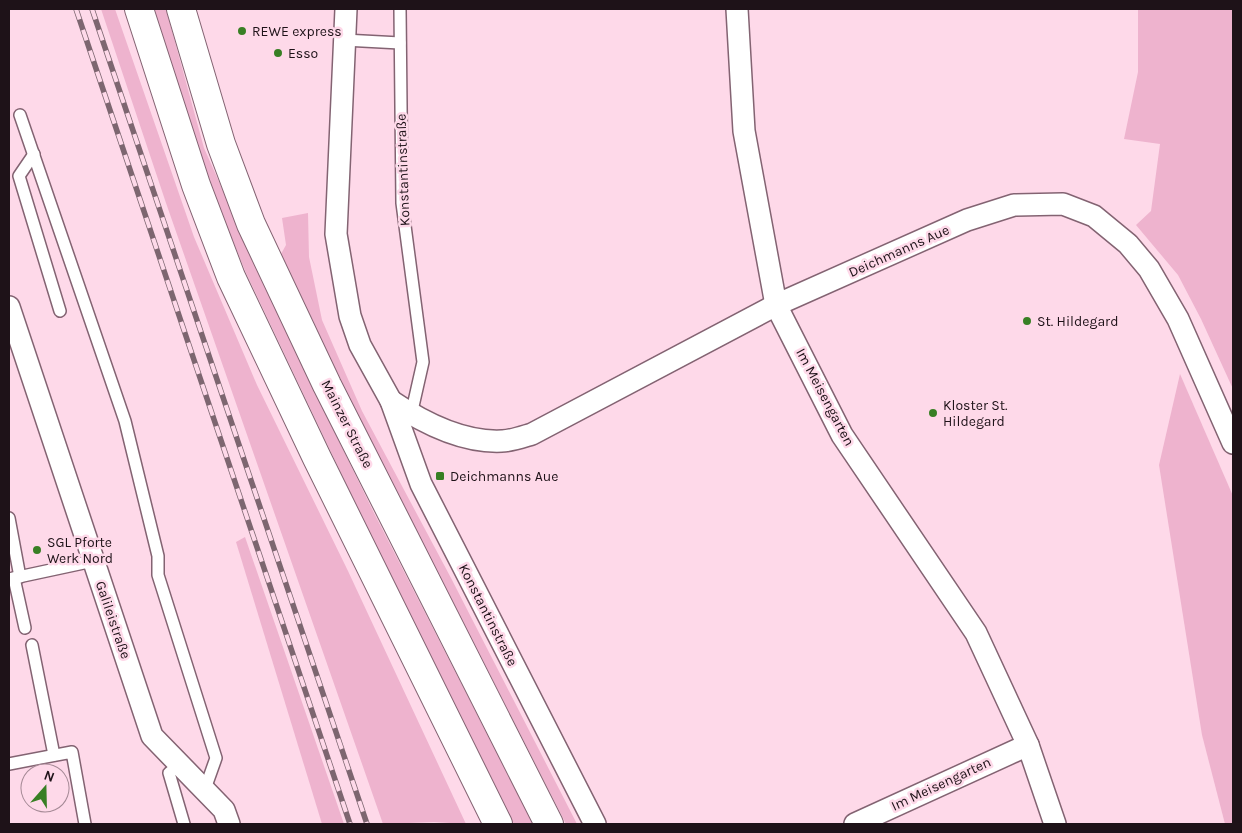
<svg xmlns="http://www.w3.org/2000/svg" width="1242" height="833" font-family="Karla,sans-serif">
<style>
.green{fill:#eeb3ce}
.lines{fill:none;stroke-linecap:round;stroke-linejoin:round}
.service-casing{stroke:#836372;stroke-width:14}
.minor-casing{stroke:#836372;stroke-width:24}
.primary-casing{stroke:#836372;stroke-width:30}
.service{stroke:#fff;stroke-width:11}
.minor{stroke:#fff;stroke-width:21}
.primary{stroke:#fff;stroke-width:28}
.rail-casing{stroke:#7d6670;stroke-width:5.5}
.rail{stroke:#fed9e9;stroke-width:4;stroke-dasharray:11;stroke-linecap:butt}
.poi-dot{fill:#387f24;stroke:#fed9e9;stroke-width:2}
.labels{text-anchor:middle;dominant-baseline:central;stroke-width:5;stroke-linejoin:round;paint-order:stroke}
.poi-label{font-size:14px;fill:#1e1218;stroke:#fed9e9;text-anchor:start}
.street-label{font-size:14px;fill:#1e1218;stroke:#fed9e9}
</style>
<rect width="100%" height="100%" fill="#fed9e9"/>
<g class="green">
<path d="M 101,9 L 115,9 L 194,237 L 257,385 L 348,571 L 466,824 L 434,822 L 383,824 L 166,203 Z"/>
<path d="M 151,9 L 166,9 L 204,148 L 285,330 L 374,513 L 533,824 L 514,824 L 357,507 L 246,273 L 196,151 Z"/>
<path d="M 1138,9 L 1233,9 L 1233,389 L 1201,319 L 1178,275 L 1136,225 L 1151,211 L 1160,144 L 1124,139 L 1138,72 Z"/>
<path d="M 308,213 L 309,257 L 322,320 L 362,411 L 451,578 L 577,824 L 566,824 L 357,414 L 281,254 L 286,245 L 282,218 Z"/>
<path d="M 1180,374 L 1233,496 L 1233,824 L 1225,824 L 1202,735 L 1159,465 Z"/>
<path d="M 245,537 L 344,824 L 322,824 L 236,542 Z"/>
</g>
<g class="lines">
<defs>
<g id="service">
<path d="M 400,9 L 402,203 L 423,362 L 411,415"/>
<path d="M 344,40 L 400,43"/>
<path d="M 20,115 L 125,421 L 158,556 L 158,575 L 216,758 L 205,789"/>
<path d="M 34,154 L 19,176 L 60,311"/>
<path d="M 9,518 L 20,577"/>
<path d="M 14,578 L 25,628"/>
<path d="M 9,579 L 93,561"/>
<path d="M 32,645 L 54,755"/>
<path d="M 9,764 L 72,752 L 85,824"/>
<path d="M 180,764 L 169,773 L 184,824"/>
</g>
<g id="minor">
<path d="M 346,9 L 336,234 L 350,316 L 360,345 L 391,401 L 421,484 L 595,824"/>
<path d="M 737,9 L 744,131 L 776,305 L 842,435 L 976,633 L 1028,745 L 1055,824"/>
<path d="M 9,307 L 152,736 L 224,810 L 229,824"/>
<path d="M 391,401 C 422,422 462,443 502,441 C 511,441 522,437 532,434 L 776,305 L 967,220 L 1014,205 L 1063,204 L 1094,216 L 1128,244 L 1149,269 L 1178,319 L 1233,443"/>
<path d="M 855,824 L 1028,745"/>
</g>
<g id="primary">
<path d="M 139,9 L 196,185 L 231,277 L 317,458 L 498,824"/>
<path d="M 181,9 L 221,144 L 251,224 L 327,385 L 549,824"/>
</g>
</defs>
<use href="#service" class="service-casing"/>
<use href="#minor" class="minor-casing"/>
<use href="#primary" class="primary-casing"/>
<use href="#service" class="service"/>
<use href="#minor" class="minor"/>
<use href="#primary" class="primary"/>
<defs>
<g id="rail">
<path d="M 76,9 L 350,824"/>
<path d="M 92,9 L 367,824"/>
</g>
</defs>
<use href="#rail" class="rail-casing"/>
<use href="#rail" class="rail"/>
</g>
<g class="poi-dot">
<circle cx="242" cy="31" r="5"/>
<circle cx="278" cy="53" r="5"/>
<circle cx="1027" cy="321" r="5"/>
<circle cx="933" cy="413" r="5"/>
<rect x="435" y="471" width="10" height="10" rx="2.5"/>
<circle cx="37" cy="550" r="5"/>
</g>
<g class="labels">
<g class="poi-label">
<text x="252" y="31">REWE express</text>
<text x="288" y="53">Esso</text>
<text x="1037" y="321">St. Hildegard</text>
<text x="943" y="405">Kloster St.<tspan x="943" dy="16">Hildegard</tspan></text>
<text x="450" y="476">Deichmanns Aue</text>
<text x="47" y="542">SGL Pforte<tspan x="47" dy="16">Werk Nord</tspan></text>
</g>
<g class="street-label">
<text transform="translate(403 170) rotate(-92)">Konstantinstraße</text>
<text transform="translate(899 251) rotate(-24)">Deichmanns Aue</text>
<text transform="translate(825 397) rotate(62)">Im Meisengarten</text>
<text transform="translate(347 424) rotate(63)">Mainzer Straße</text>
<text transform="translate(488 615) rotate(63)">Konstantinstraße</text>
<text transform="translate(113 620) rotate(71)">Galileistraße</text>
<text transform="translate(941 784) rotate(-25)">Im Meisengarten</text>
</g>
</g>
<rect width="1242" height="833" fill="none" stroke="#1e1218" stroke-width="20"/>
<g transform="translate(45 788) rotate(20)"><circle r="24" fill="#fed9e9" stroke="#a48995"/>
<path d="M0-4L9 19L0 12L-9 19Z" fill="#387f24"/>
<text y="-8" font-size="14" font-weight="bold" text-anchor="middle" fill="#1e1218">N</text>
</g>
</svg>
